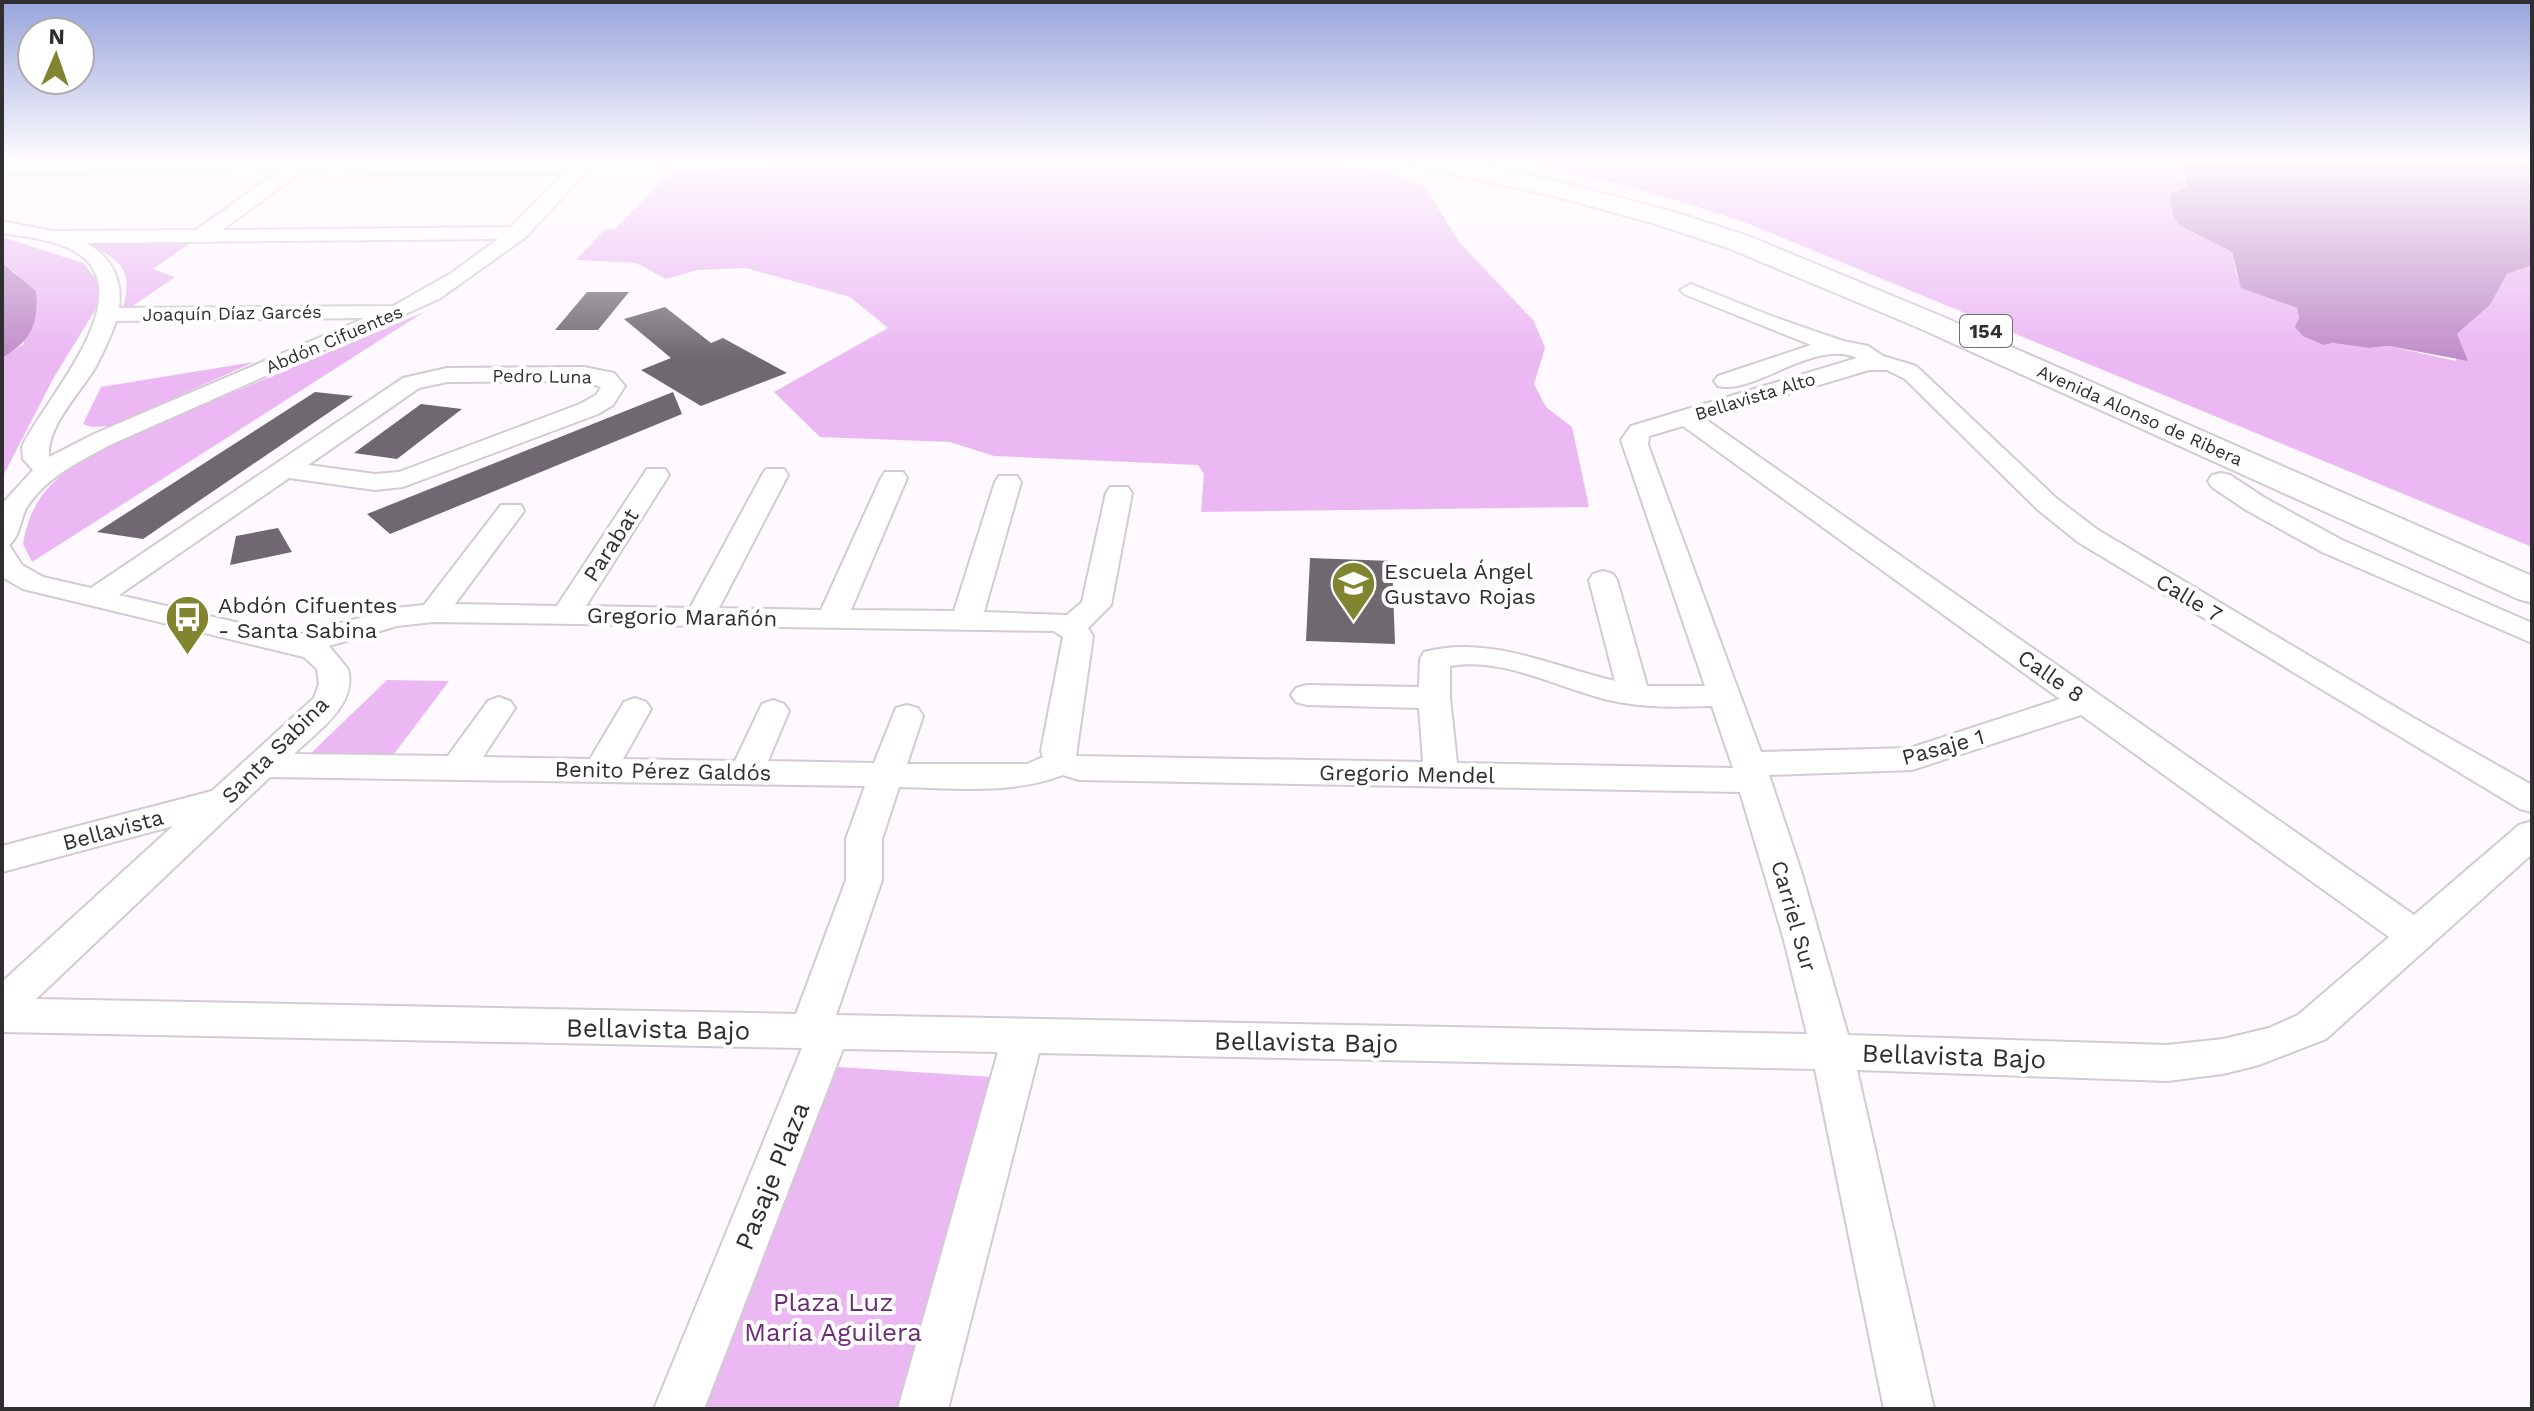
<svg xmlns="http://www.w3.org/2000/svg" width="2534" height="1411" font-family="'Work Sans',sans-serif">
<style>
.green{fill:#ebb8f3}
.water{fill:#c08dc9}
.building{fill:#6f6870}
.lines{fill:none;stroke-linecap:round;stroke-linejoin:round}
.minor-casing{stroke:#d3cad4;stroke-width:4}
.highway-casing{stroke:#d3cad4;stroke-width:4}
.minor{fill:#fff;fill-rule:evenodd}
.highway{fill:#fff;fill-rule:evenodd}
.labels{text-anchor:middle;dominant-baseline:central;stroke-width:8;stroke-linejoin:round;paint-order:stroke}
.far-street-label{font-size:18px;fill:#312e31;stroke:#fff}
.shield{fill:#fff;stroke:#6f6d6f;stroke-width:2}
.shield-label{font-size:20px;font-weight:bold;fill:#312e31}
.street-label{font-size:22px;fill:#312e31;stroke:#fff}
.poi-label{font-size:22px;fill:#312e31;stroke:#fff;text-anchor:start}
.near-street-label{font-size:26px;fill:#312e31;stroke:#fff}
.near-park-label{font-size:26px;fill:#6b2d75;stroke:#fff}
</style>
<rect width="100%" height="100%" fill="#fef8ff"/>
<g class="green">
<path d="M 866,161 L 1306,161 L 1386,172 L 1424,185 L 1459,242 L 1534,321 L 1545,348 L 1534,384 L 1546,407 L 1572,427 L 1589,507 L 1201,512 L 1204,474 L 1198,465 L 994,456 L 950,442 L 820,437 L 774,392 L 888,328 L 850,297 L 746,268 L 698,270 L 666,279 L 636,263 L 576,260 L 604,230 L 616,228 L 670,172 Z"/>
<path d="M 1518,161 L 2183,161 L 2178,165 C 2190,184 2183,205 2179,226 L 2232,252 L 2237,277 L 2273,298 L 2297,308 L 2299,318 L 2324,345 L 2331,343 L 2369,348 L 2389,346 L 2456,361 L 2457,334 L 2490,305 L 2507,274 L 2532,265 L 2532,547 L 1749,224 C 1673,197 1597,177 1518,161 Z"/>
<path d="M 2,237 L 83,263 L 97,280 L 100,294 L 94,312 L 54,377 L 2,478 L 2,358 L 24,344 L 17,274 L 2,263 Z"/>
<path d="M 197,238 L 153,269 L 175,277 L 121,314 C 135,269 123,262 85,242 Z"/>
<path d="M 424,312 L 32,562 L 23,544 C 32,490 62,472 106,446 Z"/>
<path d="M 254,362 L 111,426 L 92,427 L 83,424 L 101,387 Z"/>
<path d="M 387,680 L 449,681 L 391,758 L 308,756 Z"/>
<path d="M 838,1067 L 992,1077 L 897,1409 L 703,1409 Z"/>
</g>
<g class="water">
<path d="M 2183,161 L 2532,161 L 2532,265 L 2507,274 L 2490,305 L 2457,334 L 2468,361 L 2389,346 L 2369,348 L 2332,343 L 2324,345 L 2303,336 L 2295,327 L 2299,318 L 2297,308 L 2241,288 L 2232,252 L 2180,226 L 2173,215 L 2170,195 L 2186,187 L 2184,174 L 2178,165 Z"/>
<path d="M 2,263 L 36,291 C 39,324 31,341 2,358 Z"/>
</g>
<g class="building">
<path d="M 587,292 L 629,292 L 598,330 L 555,330 Z"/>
<path d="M 665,307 L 711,343 L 723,338 L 787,373 L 701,406 L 641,370 L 671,358 L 624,319 Z"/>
<path d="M 315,392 L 353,396 L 143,539 L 97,532 Z"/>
<path d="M 673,392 L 682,414 L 390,534 L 367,514 Z"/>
<path d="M 421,404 L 462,409 L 397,459 L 354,453 Z"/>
<path d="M 278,528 L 292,552 L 230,565 L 236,536 Z"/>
<path d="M 1310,558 L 1392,561 L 1395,644 L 1306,641 Z"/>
</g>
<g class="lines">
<defs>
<g id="minor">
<path d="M 355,161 L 352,164 L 596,161 L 526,237 L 439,299 L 112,444 C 82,460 46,477 27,507 C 20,519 20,537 9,545 L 22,565 L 43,577 L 91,588 L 403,378 L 447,368 L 584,367 L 614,373 L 625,386 L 613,405 L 598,414 L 403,487 L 375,490 L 289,478 L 119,595 L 295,636 L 395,608 L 424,605 L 501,505 L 521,505 L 524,511 L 455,604 L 557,606 L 647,469 L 665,469 L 669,475 L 586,606 L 690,608 L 762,475 L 766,469 L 784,469 L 788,475 L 719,608 L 821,610 L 881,478 L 885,472 L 903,472 L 907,478 L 851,610 L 954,611 L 995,482 L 999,476 L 1017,476 L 1021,482 L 984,612 L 1067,615 L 1082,602 L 1106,493 L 1110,487 L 1128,487 L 1132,493 L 1111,605 L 1088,628 L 1093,636 L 1076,756 L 1423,762 L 1419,708 L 1307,705 L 1296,702 L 1291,695 L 1296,688 L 1307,685 L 1419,687 L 1420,659 L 1424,652 C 1490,635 1551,666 1615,681 L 1589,580 L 1593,574 L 1603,571 L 1613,574 L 1617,580 L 1647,686 L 1705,686 L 1621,440 L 1631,426 L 1857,358 C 1814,338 1755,395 1718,386 L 1714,381 L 1718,376 L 1811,345 L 1684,294 L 1680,290 L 1691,284 L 1774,317 L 1843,341 L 1868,346 L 1883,356 L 1916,366 L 2056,498 L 2098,530 L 2412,717 L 2532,785 L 2532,812 L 2520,809 L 2078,542 L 2038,510 L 1905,379 L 1887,370 L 1869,370 L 1705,419 L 2414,915 L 2519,825 L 2532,821 L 2532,854 L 2326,1039 L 2259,1065 L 2223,1074 L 2167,1081 L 1857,1070 L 1934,1409 L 1884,1409 L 1815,1069 L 1039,1053 L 948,1409 L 898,1409 L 998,1052 L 843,1049 L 704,1409 L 654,1409 L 802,1048 L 2,1032 L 2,982 L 173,826 L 2,872 L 2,846 L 212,791 L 314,698 L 319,684 L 317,669 L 304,657 L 23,589 L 2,577 L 2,504 L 33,470 L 23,459 L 22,447 C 42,403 137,302 83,257 C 62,240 28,237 2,233 L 2,221 L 52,231 L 196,230 L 280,170 L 2,174 L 2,164 ZM 318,168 L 320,174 L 326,175 L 565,173 L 511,227 L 222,230 L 306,169 ZM 498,239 L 450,274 L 393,306 L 119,308 C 123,280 112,257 86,243 ZM 365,318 L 94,434 L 49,457 C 46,427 80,393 95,368 C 103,353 110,338 116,321 ZM 584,381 L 601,387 L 596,395 L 580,404 L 399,472 L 375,474 L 308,465 L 419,388 L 447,382 ZM 1683,426 L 2060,699 L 1910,748 L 1761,752 L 1648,445 L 1649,436 ZM 433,622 L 1054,631 L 1063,637 L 1041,751 L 1043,757 L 1027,764 L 907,764 L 923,716 L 918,708 L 907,705 L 896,708 L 874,763 L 768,761 L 789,711 L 784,704 L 773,700 L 762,704 L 735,761 L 623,759 L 651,709 L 646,702 L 635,698 L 624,702 L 590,759 L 483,757 L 515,708 L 510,701 L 499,697 L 488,701 L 448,756 L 294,754 C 316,732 358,705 348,669 L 329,646 L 397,626 ZM 1450,666 C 1504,656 1562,690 1613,701 C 1646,708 1679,707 1712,706 L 1733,768 L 1457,763 L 1450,698 ZM 2081,715 L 2389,937 L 2298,1015 L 2269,1028 L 2223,1039 L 2167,1045 L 1848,1035 L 1802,874 L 1769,775 L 1912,770 ZM 1063,775 L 1079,780 L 1740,792 L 1784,940 L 1807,1034 L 836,1015 L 882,880 L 882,839 L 899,787 C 955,788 1011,795 1063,775 ZM 270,777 L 865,786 L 846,839 L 846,880 L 796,1014 L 36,999 Z"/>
<path d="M 2221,473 L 2230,475 L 2265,498 L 2342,540 L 2532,623 L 2532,643 L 2322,552 L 2246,510 L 2212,487 L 2208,481 L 2212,475 Z"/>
</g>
<path id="highway" d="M 1410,161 L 1457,161 L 1553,180 L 1674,212 L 1748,236 L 1941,316 L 2532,576 L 2532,603 L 2518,599 L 1919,328 L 1728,248 L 1656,224 L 1550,195 L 1413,166 Z"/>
</defs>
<use href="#minor" class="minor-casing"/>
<use href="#highway" class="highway-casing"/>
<use href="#minor" class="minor"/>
<use href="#highway" class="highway"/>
</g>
<linearGradient id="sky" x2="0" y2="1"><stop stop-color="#98a4dc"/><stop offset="0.45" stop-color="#fffcff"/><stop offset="1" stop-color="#fffcff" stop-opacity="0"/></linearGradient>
<rect width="2534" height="358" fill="url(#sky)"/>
<defs>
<symbol id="school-pin" viewBox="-11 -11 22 30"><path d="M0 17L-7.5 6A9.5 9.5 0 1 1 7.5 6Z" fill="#81852f" stroke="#fff"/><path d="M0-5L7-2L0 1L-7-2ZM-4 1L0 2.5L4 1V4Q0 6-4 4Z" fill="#fff"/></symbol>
<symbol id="bus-pin" viewBox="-11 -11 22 30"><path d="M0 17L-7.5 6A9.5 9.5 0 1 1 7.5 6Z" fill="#81852f" stroke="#fff"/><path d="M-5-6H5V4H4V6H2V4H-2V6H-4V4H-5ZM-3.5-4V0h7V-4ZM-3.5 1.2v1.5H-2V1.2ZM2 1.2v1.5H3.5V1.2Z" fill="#fff"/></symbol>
</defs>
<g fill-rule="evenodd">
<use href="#school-pin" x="1328" y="558" width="51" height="69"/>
<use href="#bus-pin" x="162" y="592" width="51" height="69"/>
</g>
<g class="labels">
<g class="far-street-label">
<text transform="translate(232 313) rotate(-1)">Joaquín Díaz Garcés</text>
<text transform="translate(334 339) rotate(-23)">Abdón Cifuentes</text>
<text transform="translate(542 376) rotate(1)">Pedro Luna</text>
<text transform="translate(1755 396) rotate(-17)">Bellavista Alto</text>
<text transform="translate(2140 415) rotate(24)">Avenida Alonso de Ribera</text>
</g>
<rect class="shield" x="1960" y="315" width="52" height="32" rx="6"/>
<g class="shield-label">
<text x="1986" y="331">154</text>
</g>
<g class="street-label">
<text transform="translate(611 545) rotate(-57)">Parabat</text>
<text transform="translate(2189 598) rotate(31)">Calle 7</text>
<text transform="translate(682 617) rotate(1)">Gregorio Marañón</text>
<text transform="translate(2051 676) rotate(35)">Calle 8</text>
<text transform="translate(1943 747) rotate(-15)">Pasaje 1</text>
<text transform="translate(275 750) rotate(-45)">Santa Sabina</text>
<text transform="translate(663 771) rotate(1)">Benito Pérez Galdós</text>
<text transform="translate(1407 774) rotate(1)">Gregorio Mendel</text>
<text transform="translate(113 830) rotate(-15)">Bellavista</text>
<text transform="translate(1794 916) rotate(74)">Carriel Sur</text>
</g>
<g class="poi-label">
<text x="1384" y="571">Escuela Ángel<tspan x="1384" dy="25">Gustavo Rojas</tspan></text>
<text x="218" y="605">Abdón Cifuentes<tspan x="218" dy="25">- Santa Sabina</tspan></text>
</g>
<g class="near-street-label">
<text transform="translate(658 1029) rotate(1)">Bellavista Bajo</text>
<text transform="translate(1306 1042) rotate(1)">Bellavista Bajo</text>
<text transform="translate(1954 1056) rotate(2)">Bellavista Bajo</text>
<text transform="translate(772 1176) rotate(-68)">Pasaje Plaza</text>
</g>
<g class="near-park-label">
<text x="833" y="1302">Plaza Luz<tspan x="833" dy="30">María Aguilera</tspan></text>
</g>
</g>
<rect width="2534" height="1411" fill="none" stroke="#312e31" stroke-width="8"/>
<g transform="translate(56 56) rotate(2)"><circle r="38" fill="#ffffff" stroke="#adabad" stroke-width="2"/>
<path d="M0-6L14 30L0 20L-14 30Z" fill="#81852f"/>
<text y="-12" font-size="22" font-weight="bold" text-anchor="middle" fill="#312e31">N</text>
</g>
</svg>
